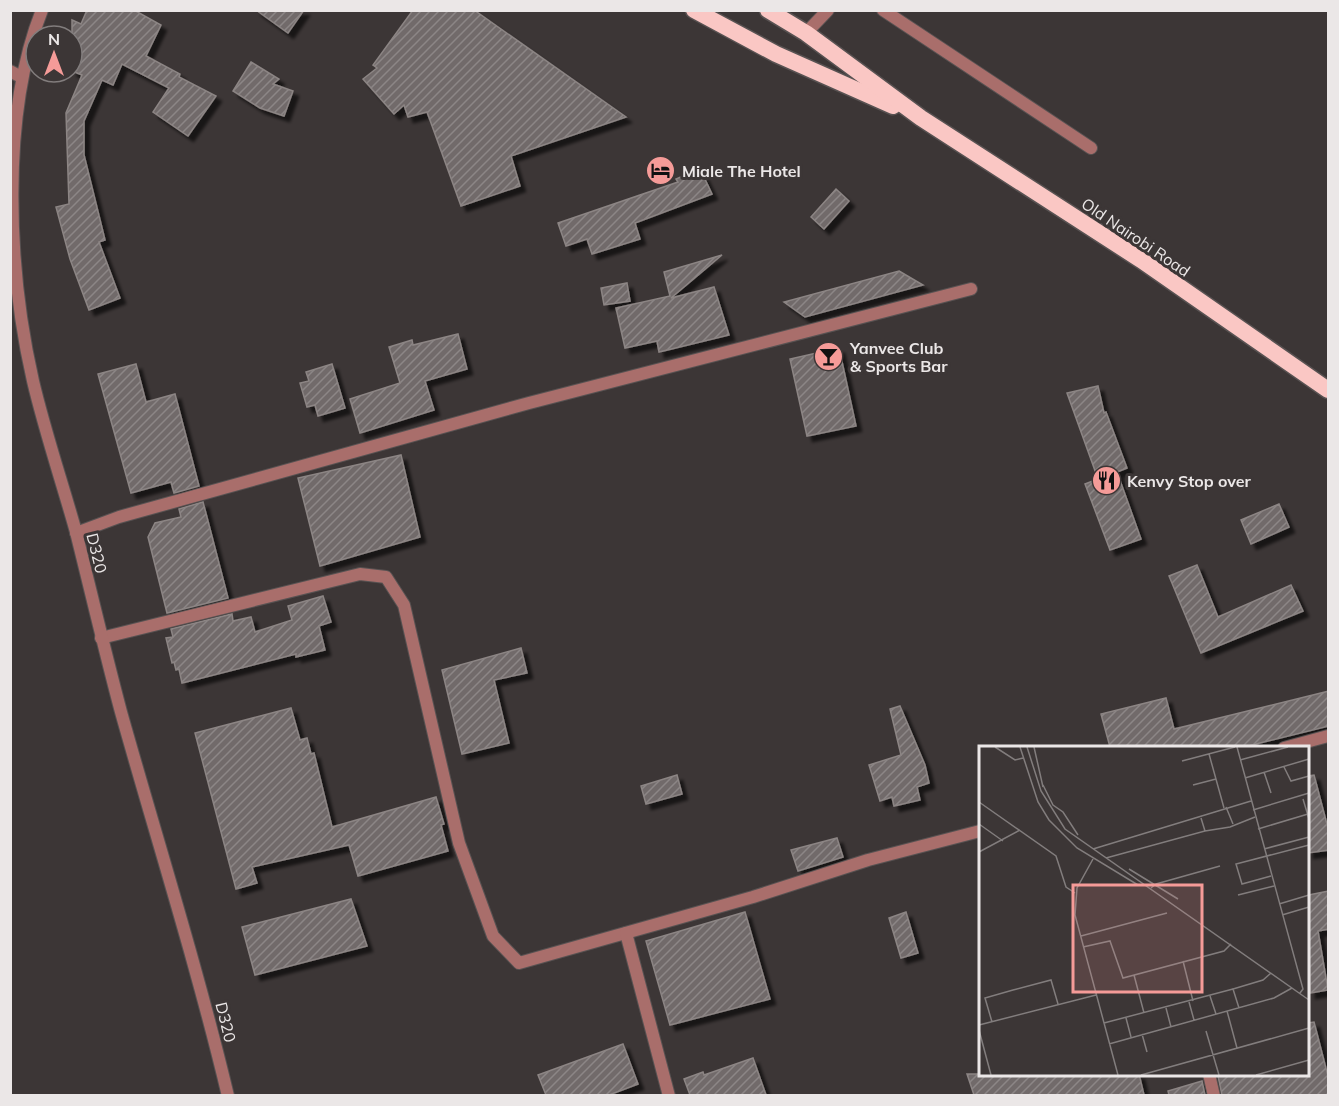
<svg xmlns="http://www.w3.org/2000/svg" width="1339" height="1106" font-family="Mulish,sans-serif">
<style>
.building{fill:url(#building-hatch);stroke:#8c8584;stroke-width:1.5;filter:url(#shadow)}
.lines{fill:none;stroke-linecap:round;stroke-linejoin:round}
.minor-casing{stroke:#585252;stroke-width:14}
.tertiary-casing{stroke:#585252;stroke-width:14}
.trunk-casing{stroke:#585252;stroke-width:19}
.minor{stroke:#a96e6b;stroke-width:12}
.tertiary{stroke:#a96e6b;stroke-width:12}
.trunk{stroke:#fac7c4;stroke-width:16}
.labels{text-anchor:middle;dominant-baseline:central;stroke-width:6;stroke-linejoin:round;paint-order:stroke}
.poi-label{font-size:16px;font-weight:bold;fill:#ebe7e7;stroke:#3c3636;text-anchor:start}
.street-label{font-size:16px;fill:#ebe7e7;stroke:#3c3636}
.inset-road{fill:none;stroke:#827d7d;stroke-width:1.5}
.view{fill:#f59b98;fill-opacity:0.15;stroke:#f59b98;stroke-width:3}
.inset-edge{fill:none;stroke:#ebe7e7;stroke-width:3}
</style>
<defs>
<pattern id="building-hatch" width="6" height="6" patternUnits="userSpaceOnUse" patternTransform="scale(1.5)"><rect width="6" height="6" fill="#716a6a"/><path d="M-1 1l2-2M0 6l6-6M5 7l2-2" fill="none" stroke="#8c8686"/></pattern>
<filter id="shadow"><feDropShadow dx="5.5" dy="5.5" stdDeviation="1.5" flood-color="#0009"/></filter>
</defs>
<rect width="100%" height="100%" fill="#3c3636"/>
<g class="building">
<path d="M 87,10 L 134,10 L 161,25 L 146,56 L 180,74 L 179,77 L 216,96 L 188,136 L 153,112 L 169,88 L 122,64 L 113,85 L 102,80 L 84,121 L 84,155 L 105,240 L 99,242 L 120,298 L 89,310 L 70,259 L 56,207 L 69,204 L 66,113 L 82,75 L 72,71 L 72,20 L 81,24 Z"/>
<path d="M 256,10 L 304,10 L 288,33 Z"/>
<path d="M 413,10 L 474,10 L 626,117 L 511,156 L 520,186 L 461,206 L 427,112 L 408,117 L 404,105 L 394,114 L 363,79 L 377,68 L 373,65 Z"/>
<path d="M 251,62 L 279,79 L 273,84 L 293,91 L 284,116 L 260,108 L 233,91 Z"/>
<path d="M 694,171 L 697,178 L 703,175 L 712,194 L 635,223 L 640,239 L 592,254 L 587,239 L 566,246 L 558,223 L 678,182 L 676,179 Z"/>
<path d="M 836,189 L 849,201 L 824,229 L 811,217 Z"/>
<path d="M 722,255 L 671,298 L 714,287 L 729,335 L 659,352 L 657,341 L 625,348 L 616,308 L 670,296 L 664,272 Z"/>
<path d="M 899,271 L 923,285 L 805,317 L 784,302 Z"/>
<path d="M 627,283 L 630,301 L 604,305 L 601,288 Z"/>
<path d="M 458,334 L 467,369 L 425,381 L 434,410 L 360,433 L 350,399 L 400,383 L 389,347 L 412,340 L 413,345 Z"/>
<path d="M 839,348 L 856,426 L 807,436 L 790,359 Z"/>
<path d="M 136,364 L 146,402 L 175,394 L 199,486 L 174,493 L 171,482 L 131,493 L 98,374 Z"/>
<path d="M 332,364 L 345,408 L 318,416 L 315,405 L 307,407 L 300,383 L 309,381 L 306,372 Z"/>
<path d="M 1098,386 L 1104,413 L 1106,412 L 1127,468 L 1117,472 L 1141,539 L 1110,550 L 1085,484 L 1098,479 L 1067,393 Z"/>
<path d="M 401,455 L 420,537 L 320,566 L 298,478 Z"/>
<path d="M 203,502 L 228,598 L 167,613 L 148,537 L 155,523 L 181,517 L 179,509 Z"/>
<path d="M 1279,504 L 1289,527 L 1251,544 L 1241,520 Z"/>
<path d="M 1197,565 L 1218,617 L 1291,585 L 1303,611 L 1201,653 L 1169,576 Z"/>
<path d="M 323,596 L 331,622 L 319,626 L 325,650 L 296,657 L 296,654 L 182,683 L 179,669 L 176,670 L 174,662 L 172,663 L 166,638 L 173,637 L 171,629 L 232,614 L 233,621 L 251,617 L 255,632 L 292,620 L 288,606 Z"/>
<path d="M 521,648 L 527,673 L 494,680 L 509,743 L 462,754 L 442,670 Z"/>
<path d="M 1329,691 L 1329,726 L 1244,747 L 1110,747 L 1101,714 L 1166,698 L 1174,729 Z"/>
<path d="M 900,706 L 925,765 L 929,783 L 917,787 L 920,800 L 894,806 L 892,797 L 880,801 L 869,765 L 901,755 L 890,709 Z"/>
<path d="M 291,708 L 300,740 L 307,738 L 311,754 L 314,753 L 332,827 L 436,797 L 444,824 L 441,825 L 448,851 L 358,876 L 349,845 L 252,867 L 257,883 L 236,889 L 195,733 Z"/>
<path d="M 677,775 L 682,794 L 646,804 L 641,786 Z"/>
<path d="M 1314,775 L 1329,832 L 1329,850 L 1308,853 L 1308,776 Z"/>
<path d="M 837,838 L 843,857 L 798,871 L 791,850 Z"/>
<path d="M 1329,891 L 1329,929 L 1318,931 L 1328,990 L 1310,993 L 1308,895 Z"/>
<path d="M 351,899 L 367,946 L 255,975 L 242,927 Z"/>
<path d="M 745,912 L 770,999 L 670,1025 L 646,941 Z"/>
<path d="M 906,912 L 918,953 L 901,958 L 889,918 Z"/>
<path d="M 1314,1022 L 1329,1080 L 1329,1095 L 1222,1095 L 1218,1076 L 1222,1074 L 1308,1074 L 1308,1023 Z"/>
<path d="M 623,1044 L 638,1084 L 609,1095 L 546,1095 L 538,1075 Z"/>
<path d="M 753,1058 L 766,1095 L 690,1095 L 684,1079 L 703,1072 L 704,1075 Z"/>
<path d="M 967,1074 L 1139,1074 L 1144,1095 L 974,1095 Z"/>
<path d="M 1202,1081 L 1205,1095 L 1169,1095 L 1168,1091 Z"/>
</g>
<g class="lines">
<defs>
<g id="minor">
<path d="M 883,10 L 1091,148"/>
<path d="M 806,33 L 828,10"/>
<path d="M 10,71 L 21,77"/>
<path d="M 76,533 L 119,517 L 529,403 L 971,289"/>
<path d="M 101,638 L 360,574 L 386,577 L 404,605 L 459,843 L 493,936 L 519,963 L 753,897 L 868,860 L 980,831"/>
<path d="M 1284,748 L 1328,736"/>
<path d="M 626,933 L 669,1096"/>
<path d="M 1209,1074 L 1214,1096"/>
</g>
<path id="tertiary" d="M 42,10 C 0,115 8,272 33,381 C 45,432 62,482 76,532 C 91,592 105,652 121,712 C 157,840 197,966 228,1096"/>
<g id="trunk">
<path d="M 694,10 L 776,54 L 893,106"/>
<path d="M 768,10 L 806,33 L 921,118 L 1141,260 L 1328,390"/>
</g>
</defs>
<use href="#minor" class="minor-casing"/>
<use href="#tertiary" class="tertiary-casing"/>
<use href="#trunk" class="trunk-casing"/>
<use href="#minor" class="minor"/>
<use href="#tertiary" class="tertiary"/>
<use href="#trunk" class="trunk"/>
</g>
<defs>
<symbol id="hotel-disc" viewBox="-11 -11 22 22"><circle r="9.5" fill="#f59b98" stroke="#3c3636"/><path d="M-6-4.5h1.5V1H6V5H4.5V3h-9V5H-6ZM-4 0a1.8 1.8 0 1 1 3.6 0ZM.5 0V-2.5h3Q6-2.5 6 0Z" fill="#111"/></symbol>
<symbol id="bar-disc" viewBox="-11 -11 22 22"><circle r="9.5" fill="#f59b98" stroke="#3c3636"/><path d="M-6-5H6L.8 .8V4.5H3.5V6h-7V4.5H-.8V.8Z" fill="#111"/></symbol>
<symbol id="restaurant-disc" viewBox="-11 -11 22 22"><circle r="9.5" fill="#f59b98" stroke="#3c3636"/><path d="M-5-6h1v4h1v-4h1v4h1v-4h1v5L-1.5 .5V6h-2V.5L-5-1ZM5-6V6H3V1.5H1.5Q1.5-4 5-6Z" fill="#111"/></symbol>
</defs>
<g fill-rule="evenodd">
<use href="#hotel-disc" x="644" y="154" width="33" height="33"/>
<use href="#bar-disc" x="812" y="340" width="33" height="33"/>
<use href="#restaurant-disc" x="1090" y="464" width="33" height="33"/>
</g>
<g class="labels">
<g class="poi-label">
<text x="682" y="171">Miale The Hotel</text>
<text x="850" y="348">Yanvee Club<tspan x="850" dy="18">&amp; Sports Bar</tspan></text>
<text x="1127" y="481">Kenvy Stop over</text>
</g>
<g class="street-label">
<text transform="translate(1136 237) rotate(34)">Old Nairobi Road</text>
<text transform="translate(97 553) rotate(76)">D320</text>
<text transform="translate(226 1022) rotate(76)">D320</text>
</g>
</g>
<g transform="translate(979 746)">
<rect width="330" height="330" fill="#3c3636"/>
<path class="inset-road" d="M 16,1 L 36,14 L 44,12M 41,1 L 59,56 L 70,74 L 98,102 L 159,139M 48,1 L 62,45 L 86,83 L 330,254M 55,1 L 64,41M 258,1 L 324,243 L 321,247M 230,8 L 245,62M 261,14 L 309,1M 203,15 L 256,1M 305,21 L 312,35 L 330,30M 285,26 L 292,47M 266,32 L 330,13M 64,39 L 74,59 L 84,66 L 99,89M 214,39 L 237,33M 324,53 L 330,73M 0,56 L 77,110 L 87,141 L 96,147M 247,61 L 254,78M 274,64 L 330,47M 0,78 L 24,95M 279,83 L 329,68M 226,85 L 251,81 L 276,71M 114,103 L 272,55M 285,103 L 330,91M 0,106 L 41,84M 127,112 L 226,85 L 222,72M 114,113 L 98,142 L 96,169 L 139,329M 150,123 L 199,153M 292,130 L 263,138 L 257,118 L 330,99M 172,142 L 177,138 L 241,120M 259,149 L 295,140M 300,158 L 330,149M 303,169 L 330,161M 102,190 L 188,167M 104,201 L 131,195 L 144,232 L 245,205 L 252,198M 204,215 L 214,255M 155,229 L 165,267M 231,250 L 237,268M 210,256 L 215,274M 187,262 L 192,281M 260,262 L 254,243 L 284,234 L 292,227M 248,265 L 258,302M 147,272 L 152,291M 13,276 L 6,252 L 34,244 L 72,234 L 79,258M 125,277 L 254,243M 0,279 L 117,249M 0,284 L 12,329M 227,285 L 240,329M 163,288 L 168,306M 130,298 L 295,252 L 313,242M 162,329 L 330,282M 277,329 L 330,314"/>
<path class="view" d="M 94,139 L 223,139 L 223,246 L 94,246 Z"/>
<rect width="330" height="330" class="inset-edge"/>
</g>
<rect width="1339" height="1106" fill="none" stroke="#ebe7e7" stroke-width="24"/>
<g transform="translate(54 54)"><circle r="28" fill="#3c3636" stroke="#827d7d" stroke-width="1.5"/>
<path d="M0-4.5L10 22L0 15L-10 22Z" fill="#f59b98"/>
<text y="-9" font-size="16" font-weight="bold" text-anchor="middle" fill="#ebe7e7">N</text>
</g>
</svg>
